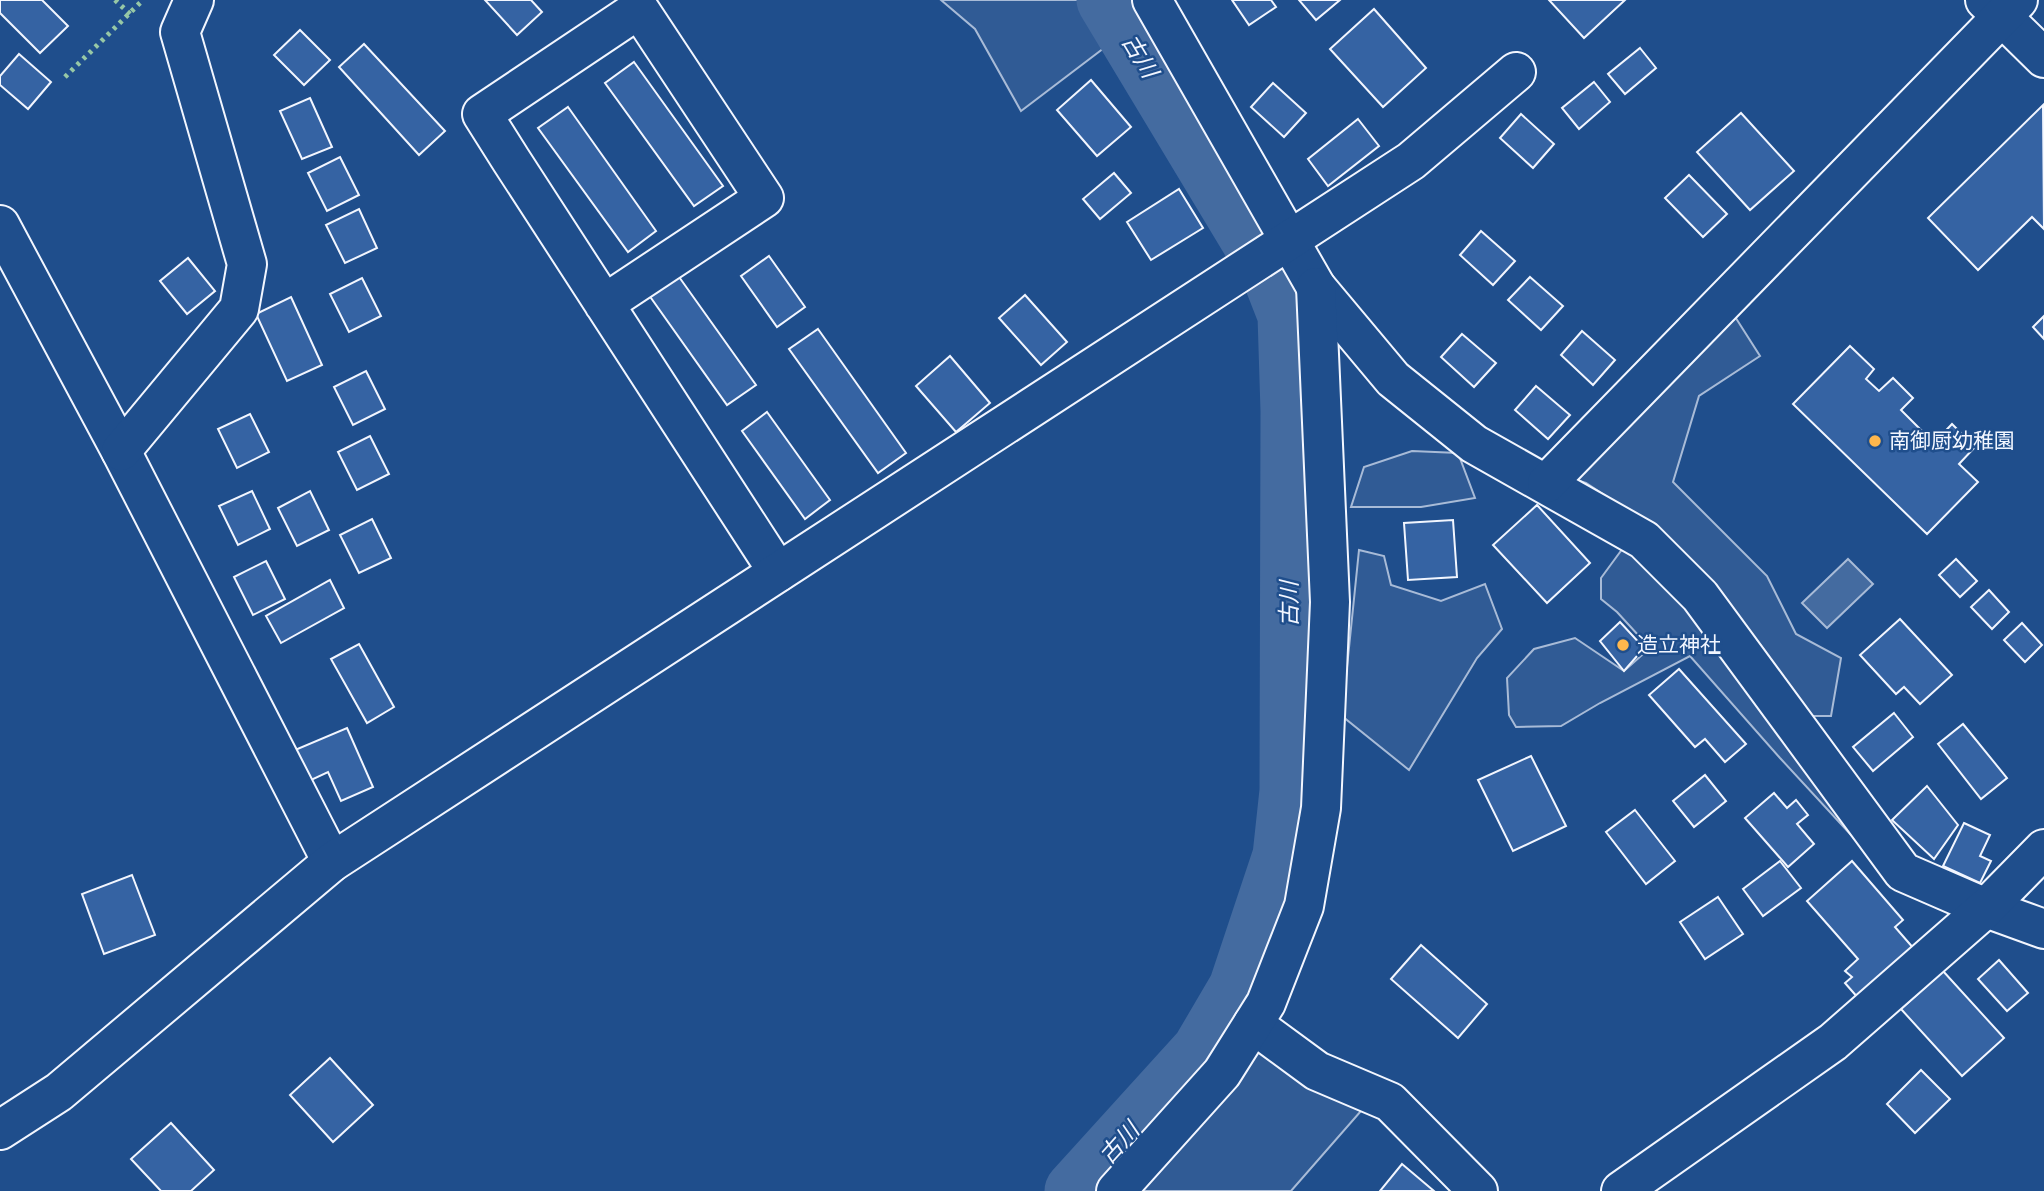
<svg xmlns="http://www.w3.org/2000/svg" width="2044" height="1191" font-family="'Fira Sans','Noto Sans JP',sans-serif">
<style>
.green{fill:#305b95;stroke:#a8bbd7;stroke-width:2}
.water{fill:#446ba0;stroke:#a8bbd7;stroke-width:2}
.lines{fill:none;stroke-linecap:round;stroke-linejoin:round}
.river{stroke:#446ba0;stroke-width:61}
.building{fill:#3563a3;stroke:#f2f6ff;stroke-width:2}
.minor-casing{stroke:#f2f6ff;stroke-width:42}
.minor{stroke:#1f4e8c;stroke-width:38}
.hedge{stroke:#97c8a6;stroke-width:5;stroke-dasharray:3.5 5;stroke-linecap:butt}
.poi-dot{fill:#ffb74d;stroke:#1f4e8c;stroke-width:2.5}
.labels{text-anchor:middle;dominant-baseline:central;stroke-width:5;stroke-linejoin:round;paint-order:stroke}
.poi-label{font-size:21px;fill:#f2f6ff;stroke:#1f4e8c;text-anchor:start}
.water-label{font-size:23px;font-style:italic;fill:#f2f6ff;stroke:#1f4e8c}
</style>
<rect width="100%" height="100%" fill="#1f4e8c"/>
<g class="green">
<path d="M 941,0 L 1150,0 L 1290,241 L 1240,274 L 1108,45 L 1021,111 L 975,29 Z"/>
<path d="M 1725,301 L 1760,356 L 1699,396 L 1673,482 L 1767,576 L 1796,634 L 1841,658 L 1831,716 L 1806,716 L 1762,647 L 1713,594 L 1888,875 L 1780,758 L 1690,656 L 1600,703 L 1561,726 L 1516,727 L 1509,715 L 1507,678 L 1534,649 L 1575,638 L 1624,671 L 1650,648 L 1617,612 L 1601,599 L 1601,578 L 1623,548 L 1618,504 L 1586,483 L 1557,474 Z"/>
<path d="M 1412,451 L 1458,453 L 1475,498 L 1421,507 L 1351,507 L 1364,467 Z"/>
<path d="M 1359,550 L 1384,556 L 1391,585 L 1441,601 L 1485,584 L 1502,629 L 1477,658 L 1409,770 L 1342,716 Z"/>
<path d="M 1253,1024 L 1375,1095 L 1291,1191 L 1115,1191 Z"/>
</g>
<path class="water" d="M 1848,559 L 1873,584 L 1827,628 L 1802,603 Z"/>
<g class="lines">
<path class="river" d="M 1075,1191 L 1202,1051 L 1239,988 L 1283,856 L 1290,791 L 1291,411 L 1288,315 L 1272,274 L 1107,0"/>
</g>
<g class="building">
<path d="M 0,0 L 42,0 L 68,26 L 40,53 L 0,13 Z"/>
<path d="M 485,0 L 531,0 L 542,12 L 517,35 Z"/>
<path d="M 1232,0 L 1271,0 L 1276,7 L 1249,25 Z"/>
<path d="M 1299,0 L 1340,0 L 1316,20 Z"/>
<path d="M 1549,0 L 1625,0 L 1584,38 Z"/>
<path d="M 1374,9 L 1426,68 L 1383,107 L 1330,49 Z"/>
<path d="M 300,30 L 330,60 L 304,85 L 274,55 Z"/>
<path d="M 364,44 L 445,131 L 419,155 L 339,67 Z"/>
<path d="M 1640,48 L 1656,68 L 1625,94 L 1608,74 Z"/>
<path d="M 19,54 L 51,82 L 28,109 L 0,85 L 0,76 Z"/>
<path d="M 634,62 L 723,186 L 694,206 L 605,83 Z"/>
<path d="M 1091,80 L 1131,127 L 1097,156 L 1057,110 Z"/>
<path d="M 1594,82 L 1610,102 L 1579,129 L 1562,108 Z"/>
<path d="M 1273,83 L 1306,113 L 1284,137 L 1251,107 Z"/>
<path d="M 310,98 L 332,147 L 302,159 L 280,111 Z"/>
<path d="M 2043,105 L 2044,229 L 2032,217 L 1978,270 L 1928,218 Z"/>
<path d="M 568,107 L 656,231 L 628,252 L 538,128 Z"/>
<path d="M 1741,113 L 1794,171 L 1750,210 L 1697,152 Z"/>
<path d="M 1521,114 L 1554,144 L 1533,168 L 1500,138 Z"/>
<path d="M 1358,119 L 1379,146 L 1328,186 L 1308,159 Z"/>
<path d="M 340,157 L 359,195 L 327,211 L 308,173 Z"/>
<path d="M 1114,173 L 1131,193 L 1100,219 L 1083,199 Z"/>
<path d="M 1689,175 L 1727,214 L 1703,237 L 1665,198 Z"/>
<path d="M 1179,189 L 1203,228 L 1151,260 L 1127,222 Z"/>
<path d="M 359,209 L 377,248 L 345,263 L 326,225 Z"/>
<path d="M 1481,231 L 1515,261 L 1493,285 L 1460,255 Z"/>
<path d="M 769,256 L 805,307 L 777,327 L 741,276 Z"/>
<path d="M 188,258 L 215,291 L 187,314 L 160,281 Z"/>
<path d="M 667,260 L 756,385 L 727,405 L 639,281 Z"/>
<path d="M 1530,277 L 1563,306 L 1541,330 L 1508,300 Z"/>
<path d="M 362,278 L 381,316 L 349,332 L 330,294 Z"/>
<path d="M 1025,295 L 1067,342 L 1041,365 L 999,318 Z"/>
<path d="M 291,297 L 322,365 L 287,381 L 256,314 Z"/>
<path d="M 2044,316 L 2044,339 L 2033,327 Z"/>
<path d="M 818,329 L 906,453 L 878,473 L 789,349 Z"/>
<path d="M 1582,331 L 1615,360 L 1593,385 L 1561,355 Z"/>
<path d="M 1462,334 L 1496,363 L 1474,387 L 1441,357 Z"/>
<path d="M 1850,346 L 1874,369 L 1866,379 L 1879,391 L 1893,378 L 1913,398 L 1901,410 L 1934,443 L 1952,424 L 1975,447 L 1959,464 L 1978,482 L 1927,534 L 1793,404 Z"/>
<path d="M 950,356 L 990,403 L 956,432 L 916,386 Z"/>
<path d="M 366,371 L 385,409 L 353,425 L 334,387 Z"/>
<path d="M 1536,386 L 1570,415 L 1548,439 L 1515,410 Z"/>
<path d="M 767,412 L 830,500 L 805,519 L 742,431 Z"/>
<path d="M 250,414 L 269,452 L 237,468 L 218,429 Z"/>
<path d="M 370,436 L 389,474 L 357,490 L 338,452 Z"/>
<path d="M 252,491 L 270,529 L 238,545 L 219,506 Z"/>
<path d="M 310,491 L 329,530 L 297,546 L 278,508 Z"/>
<path d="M 1537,505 L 1590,563 L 1547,603 L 1493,545 Z"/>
<path d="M 372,519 L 391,558 L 359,573 L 340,535 Z"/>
<path d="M 1453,520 L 1457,577 L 1408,580 L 1404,523 Z"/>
<path d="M 1956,559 L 1977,581 L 1960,597 L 1939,575 Z"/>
<path d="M 266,561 L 285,599 L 253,615 L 234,577 Z"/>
<path d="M 330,580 L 344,608 L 281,643 L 266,616 Z"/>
<path d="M 1989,590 L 2009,612 L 1992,629 L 1971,607 Z"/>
<path d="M 1900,619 L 1952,675 L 1920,704 L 1904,687 L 1896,694 L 1860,655 Z"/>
<path d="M 1620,622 L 1644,648 L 1624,671 L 1600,641 Z"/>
<path d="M 2022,623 L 2042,645 L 2025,662 L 2004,640 Z"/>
<path d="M 359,644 L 394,707 L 367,723 L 331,659 Z"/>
<path d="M 1679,669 L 1746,744 L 1725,762 L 1705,739 L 1695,747 L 1649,695 Z"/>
<path d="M 1894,713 L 1913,737 L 1873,771 L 1853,747 Z"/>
<path d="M 1963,724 L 2007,778 L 1981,799 L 1938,744 Z"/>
<path d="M 347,728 L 373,787 L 341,801 L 328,772 L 309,781 L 295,750 Z"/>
<path d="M 1531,756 L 1566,826 L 1513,851 L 1478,780 Z"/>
<path d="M 1705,775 L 1726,801 L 1694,827 L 1673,801 Z"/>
<path d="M 1927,786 L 1958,825 L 1934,859 L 1892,820 Z"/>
<path d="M 1774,793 L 1787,808 L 1796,800 L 1808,815 L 1797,824 L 1814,844 L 1788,867 L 1745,818 Z"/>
<path d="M 1635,810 L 1675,861 L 1646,884 L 1606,832 Z"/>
<path d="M 1964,823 L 1990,835 L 1980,856 L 1991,861 L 1980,883 L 1943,866 Z"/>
<path d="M 1780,861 L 1801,888 L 1763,916 L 1743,889 Z"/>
<path d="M 1852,861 L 1903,920 L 1895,927 L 1915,950 L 1859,999 L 1845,983 L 1852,977 L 1845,971 L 1858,959 L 1807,901 Z"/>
<path d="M 132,875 L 155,935 L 104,954 L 82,894 Z"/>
<path d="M 1718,897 L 1743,934 L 1705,959 L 1680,922 Z"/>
<path d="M 1421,945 L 1487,1004 L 1458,1038 L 1391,979 Z"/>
<path d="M 1999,960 L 2028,993 L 2007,1011 L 1978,979 Z"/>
<path d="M 1943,971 L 2004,1038 L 1962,1076 L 1901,1009 Z"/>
<path d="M 330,1058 L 373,1105 L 333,1142 L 290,1095 Z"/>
<path d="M 1921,1070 L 1950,1099 L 1915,1133 L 1887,1104 Z"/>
<path d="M 171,1123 L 214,1170 L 191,1191 L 161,1191 L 131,1159 Z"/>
<path d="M 1402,1164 L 1434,1191 L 1380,1191 Z"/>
</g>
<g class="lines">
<defs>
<g id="minor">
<path d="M 1152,0 L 1316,287 L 1393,379 L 1474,444 L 1644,540 L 1700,596 L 1903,872 L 1986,908 L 2044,929"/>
<path d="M 1985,0 L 2044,58"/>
<path d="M 0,225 L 121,451 L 332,862"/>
<path d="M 604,304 L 764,198 L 639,9 L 482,114 L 511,160 L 778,572"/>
<path d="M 121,451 L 239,309 L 247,264 L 180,32 L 194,0"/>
<path d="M 1547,483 L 2018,0"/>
<path d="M 1253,1024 L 1317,1071 L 1390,1102 L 1478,1191"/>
<path d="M 0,1130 L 59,1092 L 332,862 L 1411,161 L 1516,72"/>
<path d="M 1116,1191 L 1222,1073 L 1266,1003 L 1304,906 L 1321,808 L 1330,602 L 1316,287"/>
<path d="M 1621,1191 L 1833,1042 L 1986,908 L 2044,849"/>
</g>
</defs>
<use href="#minor" class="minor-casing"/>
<use href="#minor" class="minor"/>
<g class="hedge">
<path d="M 115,0 L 130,14"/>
<path d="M 65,77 L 143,0"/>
</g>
</g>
<g class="poi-dot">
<circle cx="1875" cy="441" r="7"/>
<circle cx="1623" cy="645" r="7"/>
</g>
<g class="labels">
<g class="poi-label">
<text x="1889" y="441">南御厨幼稚園</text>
<text x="1637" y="645">造立神社</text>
</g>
<g class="water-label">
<text transform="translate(1140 56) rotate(59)">古川</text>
<text transform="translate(1289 604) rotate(-90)">古川</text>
<text transform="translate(1119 1143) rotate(-48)">古川</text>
</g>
</g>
</svg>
